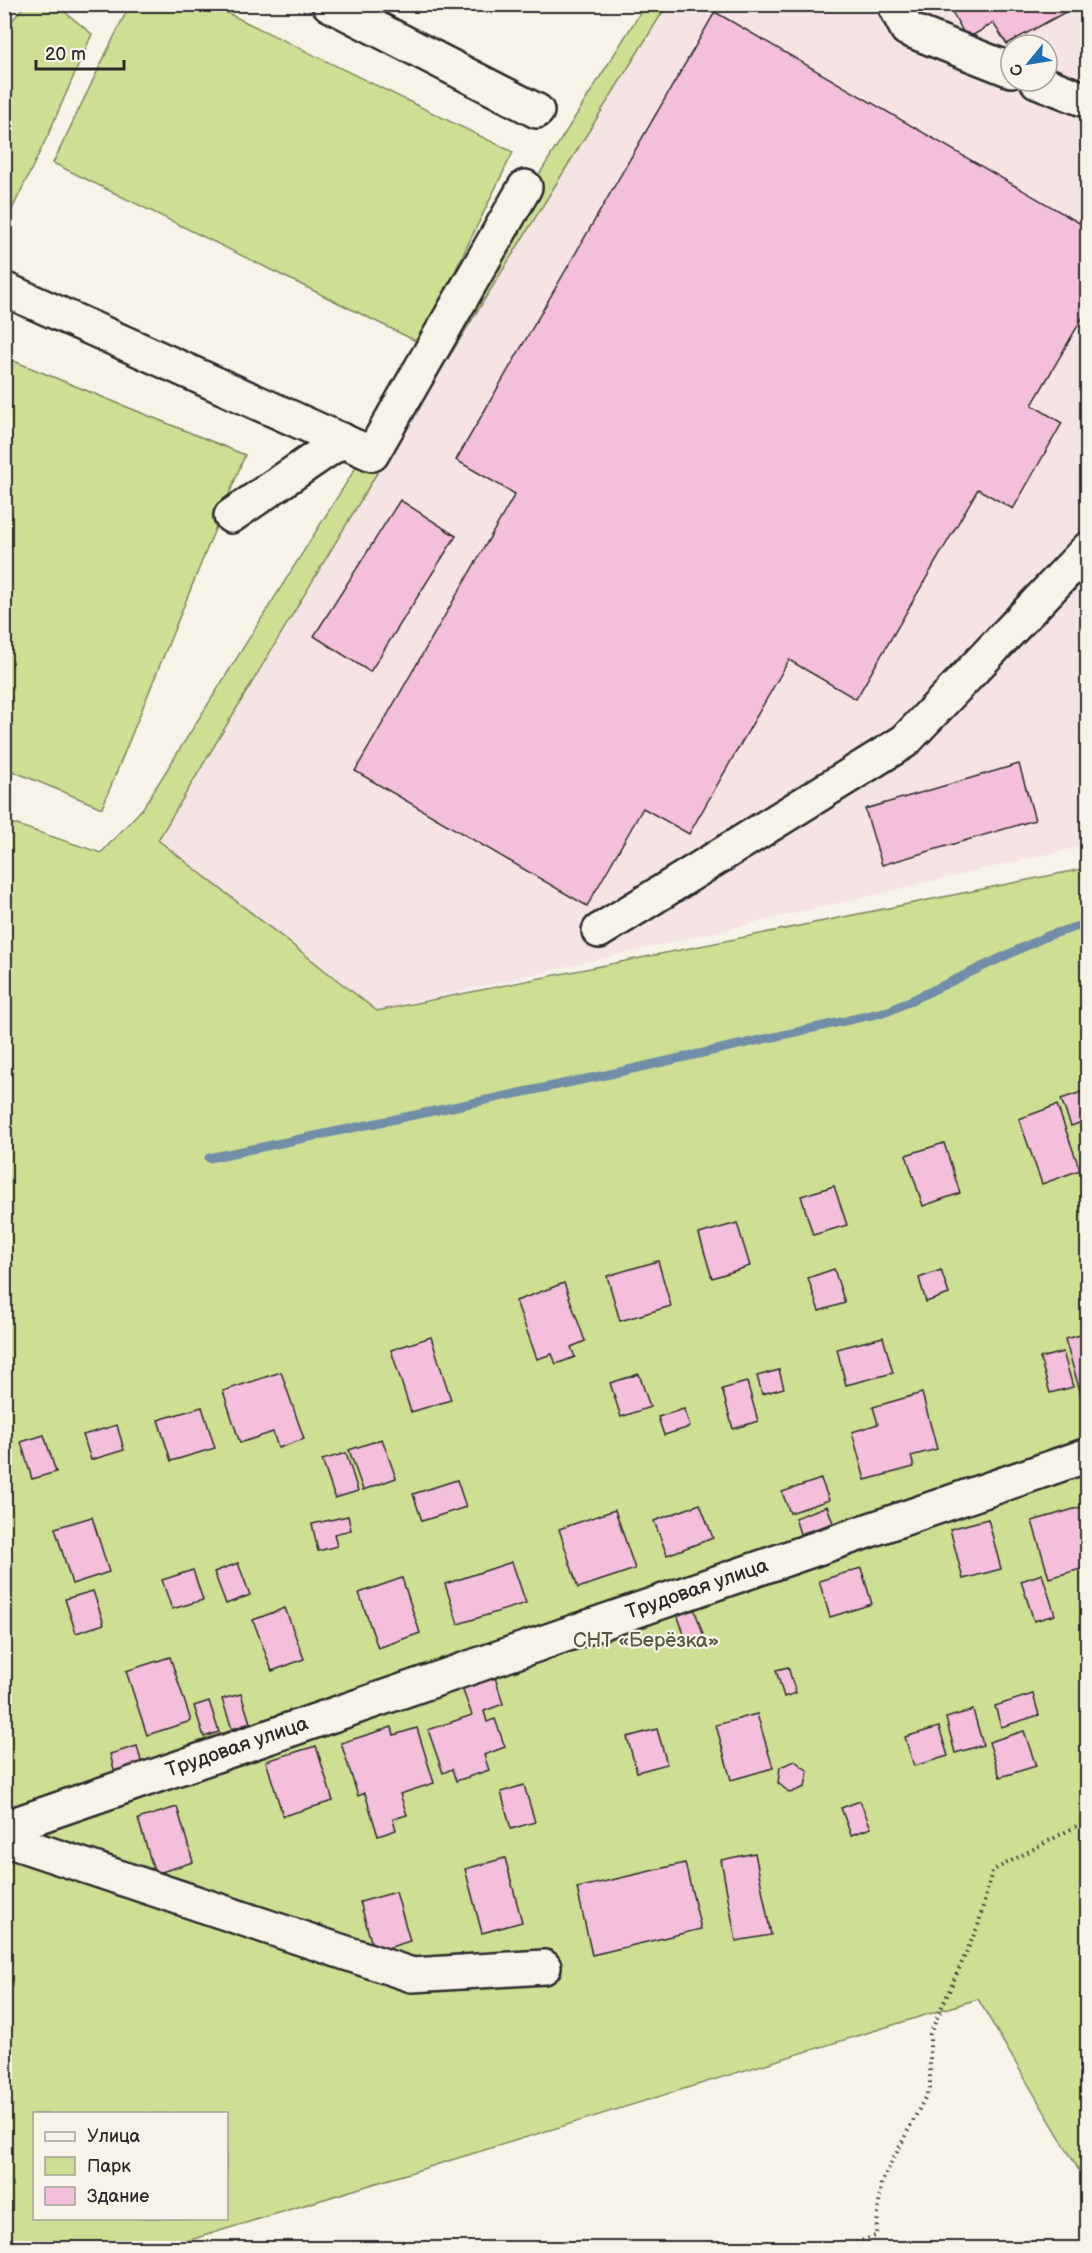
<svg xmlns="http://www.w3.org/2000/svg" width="1092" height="2253" font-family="'Balsamiq Sans',sans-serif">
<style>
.built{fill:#f6e3e4;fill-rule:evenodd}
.green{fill:#cedf93;stroke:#7c855f;stroke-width:1.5;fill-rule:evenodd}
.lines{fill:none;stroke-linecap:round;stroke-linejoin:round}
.stream{stroke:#718da8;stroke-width:9}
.building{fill:#f3bfdb;stroke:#2b2b2b;stroke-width:1.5}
.minor-casing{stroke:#2b2b2b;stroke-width:38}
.path{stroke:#2b2b2b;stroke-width:4;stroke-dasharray:1.5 4.5;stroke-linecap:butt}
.minor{stroke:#f7f3e8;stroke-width:33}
.labels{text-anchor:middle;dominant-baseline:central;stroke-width:4.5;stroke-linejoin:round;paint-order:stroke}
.street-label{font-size:20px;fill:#2b2b2b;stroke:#f7f3e8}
.park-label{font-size:20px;fill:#545845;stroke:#f7f3e8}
</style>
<rect width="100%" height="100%" fill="#f7f3e8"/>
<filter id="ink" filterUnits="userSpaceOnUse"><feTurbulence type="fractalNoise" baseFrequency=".0167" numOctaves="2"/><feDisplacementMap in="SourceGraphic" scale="12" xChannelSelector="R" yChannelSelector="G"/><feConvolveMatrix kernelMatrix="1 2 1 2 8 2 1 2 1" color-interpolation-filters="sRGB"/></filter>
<g filter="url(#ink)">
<path class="built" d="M 667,5 L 1087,5 L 1087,845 L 377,1011 L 157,840 L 374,478 ZM 1011,45 L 1047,45 L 1047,81 L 1011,81 Z"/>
<g class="green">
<path d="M 130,4 L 211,5 L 513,152 L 420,343 L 53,163 Z"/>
<path d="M 25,5 L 56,5 L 92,34 L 48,135 L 5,224 L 5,29 Z"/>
<path d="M 645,5 L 667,5 L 374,478 L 158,840 L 377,1011 L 1087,868 L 1087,2184 L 978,1999 L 164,2248 L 5,2248 L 5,821 L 101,853 L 143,808 ZM 34,2114 L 226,2114 L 226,2218 L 34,2218 Z"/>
<path d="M 4,357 L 245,455 L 102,808 L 5,768 Z"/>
</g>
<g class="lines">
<path class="stream" d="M 209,1158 L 610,1074 L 889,1011 L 1047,936 L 1088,923"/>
</g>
<g class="building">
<path d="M 948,4 L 1080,4 L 1007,44 L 993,23 L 967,39 Z"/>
<path d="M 715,12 L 1088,228 L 1088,308 L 1032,405 L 1062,423 L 1013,509 L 978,489 L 856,699 L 789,660 L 689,834 L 643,808 L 587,906 L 355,771 L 515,494 L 456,460 Z"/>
<path d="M 400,500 L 456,536 L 370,672 L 314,636 Z"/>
<path d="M 1019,764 L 1035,820 L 882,865 L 865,809 Z"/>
<path d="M 1087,1090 L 1088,1120 L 1071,1126 L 1061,1099 Z"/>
<path d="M 1057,1105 L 1080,1170 L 1042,1184 L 1019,1119 Z"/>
<path d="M 944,1143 L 960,1193 L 923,1206 L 906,1155 Z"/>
<path d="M 834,1186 L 847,1225 L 813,1235 L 801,1196 Z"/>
<path d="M 737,1223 L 750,1266 L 712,1278 L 699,1234 Z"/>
<path d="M 658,1261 L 671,1306 L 620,1321 L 607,1276 Z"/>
<path d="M 834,1269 L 845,1303 L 819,1311 L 808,1278 Z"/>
<path d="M 941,1270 L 949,1294 L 926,1302 L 919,1278 Z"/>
<path d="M 564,1283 L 585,1341 L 571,1347 L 575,1357 L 556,1364 L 552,1354 L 537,1359 L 516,1301 Z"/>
<path d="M 1088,1333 L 1088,1411 L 1086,1412 L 1065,1339 Z"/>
<path d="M 431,1337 L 451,1400 L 411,1412 L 391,1350 Z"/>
<path d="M 883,1337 L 893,1373 L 846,1385 L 837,1349 Z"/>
<path d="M 1063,1352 L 1073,1387 L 1050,1393 L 1040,1358 Z"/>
<path d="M 779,1370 L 784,1388 L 762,1394 L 757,1376 Z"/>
<path d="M 281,1372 L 304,1439 L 278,1448 L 273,1432 L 240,1443 L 223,1391 Z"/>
<path d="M 639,1374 L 650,1407 L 621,1417 L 610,1383 Z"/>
<path d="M 747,1382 L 758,1421 L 733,1429 L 722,1389 Z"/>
<path d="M 922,1393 L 937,1449 L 911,1456 L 914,1467 L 865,1480 L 852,1432 L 878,1424 L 873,1407 Z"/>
<path d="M 202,1407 L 215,1448 L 171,1461 L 158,1420 Z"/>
<path d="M 684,1409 L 690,1427 L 664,1435 L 658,1417 Z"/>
<path d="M 117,1425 L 124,1450 L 91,1460 L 83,1435 Z"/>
<path d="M 44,1435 L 56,1472 L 32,1479 L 21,1442 Z"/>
<path d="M 382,1439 L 396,1478 L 363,1490 L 349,1450 Z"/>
<path d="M 346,1453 L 358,1491 L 335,1498 L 322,1460 Z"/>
<path d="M 821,1479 L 829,1500 L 790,1513 L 782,1492 Z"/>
<path d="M 457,1480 L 466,1507 L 422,1521 L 413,1494 Z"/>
<path d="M 700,1504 L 713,1538 L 667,1555 L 654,1521 Z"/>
<path d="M 1088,1505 L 1088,1567 L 1049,1578 L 1032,1521 Z"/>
<path d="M 827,1506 L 833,1523 L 800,1534 L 795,1518 Z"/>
<path d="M 615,1510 L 635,1569 L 578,1588 L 559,1529 Z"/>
<path d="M 348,1516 L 351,1530 L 334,1534 L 337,1546 L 318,1551 L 312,1524 Z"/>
<path d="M 92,1517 L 109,1572 L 72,1584 L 55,1528 Z"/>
<path d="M 988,1519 L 1001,1569 L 963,1579 L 950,1529 Z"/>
<path d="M 512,1562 L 526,1603 L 458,1624 L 445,1584 Z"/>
<path d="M 238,1563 L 250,1595 L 226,1604 L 214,1572 Z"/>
<path d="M 861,1568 L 872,1604 L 830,1617 L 819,1581 Z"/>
<path d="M 193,1570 L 203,1600 L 172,1609 L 162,1580 Z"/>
<path d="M 1042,1574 L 1055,1615 L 1034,1621 L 1021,1581 Z"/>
<path d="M 402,1578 L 420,1633 L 378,1648 L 359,1593 Z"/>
<path d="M 93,1591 L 104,1624 L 76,1633 L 65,1599 Z"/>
<path d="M 285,1608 L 304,1659 L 272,1671 L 253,1620 Z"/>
<path d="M 694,1608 L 704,1637 L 687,1643 L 677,1614 Z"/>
<path d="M 170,1657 L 191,1721 L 147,1735 L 126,1671 Z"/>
<path d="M 788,1667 L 796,1693 L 784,1697 L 776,1670 Z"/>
<path d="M 495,1677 L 503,1704 L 484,1711 L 487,1722 L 495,1719 L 505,1747 L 484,1755 L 489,1770 L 456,1781 L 452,1769 L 443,1773 L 428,1730 L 472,1715 L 462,1688 Z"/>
<path d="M 241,1694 L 250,1723 L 232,1729 L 222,1699 Z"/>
<path d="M 1033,1694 L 1039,1715 L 1001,1727 L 995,1706 Z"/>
<path d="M 209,1701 L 219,1732 L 204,1737 L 194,1706 Z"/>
<path d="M 973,1710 L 983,1745 L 955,1753 L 946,1718 Z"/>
<path d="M 757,1714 L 773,1768 L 731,1780 L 716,1725 Z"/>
<path d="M 392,1727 L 394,1735 L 417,1728 L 434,1783 L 400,1794 L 407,1815 L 393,1819 L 396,1830 L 378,1836 L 365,1793 L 358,1796 L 341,1743 Z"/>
<path d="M 939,1727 L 948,1756 L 914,1766 L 905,1737 Z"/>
<path d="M 657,1729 L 667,1764 L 637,1772 L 627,1737 Z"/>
<path d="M 1024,1731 L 1036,1766 L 1000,1777 L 989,1742 Z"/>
<path d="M 137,1746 L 142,1765 L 115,1773 L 110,1754 Z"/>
<path d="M 316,1746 L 333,1801 L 283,1816 L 266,1761 Z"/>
<path d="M 795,1761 L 808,1771 L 805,1787 L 790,1793 L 778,1783 L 780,1767 Z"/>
<path d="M 524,1785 L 535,1822 L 511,1829 L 501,1792 Z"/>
<path d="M 860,1801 L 871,1828 L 851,1835 L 841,1808 Z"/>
<path d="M 177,1807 L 193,1862 L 155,1874 L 138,1819 Z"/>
<path d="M 755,1853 L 771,1935 L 736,1941 L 721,1860 Z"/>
<path d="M 505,1858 L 522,1922 L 482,1933 L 465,1869 Z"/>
<path d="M 685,1863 L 701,1929 L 592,1955 L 577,1888 Z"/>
<path d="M 396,1892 L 410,1941 L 374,1952 L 360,1902 Z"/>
</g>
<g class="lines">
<defs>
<g id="minor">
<path d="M 329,4 L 537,111"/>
<path d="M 894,4 L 907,29 L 1011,70"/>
<path d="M 1037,81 L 1088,101"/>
<path d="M 4,289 L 372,454 L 525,187"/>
<path d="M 231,516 L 342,440"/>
<path d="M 599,931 L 905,741 L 1088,549"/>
<path d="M 4,1828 L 1088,1455"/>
<path d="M 4,1839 L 412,1975 L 544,1967"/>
</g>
</defs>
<use href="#minor" class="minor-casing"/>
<path class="path" d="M 839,2248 L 876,2236 L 881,2183 L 930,2088 L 930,2034 L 978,1926 L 992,1871 L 1088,1820"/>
<use href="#minor" class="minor"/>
</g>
</g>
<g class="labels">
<g class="street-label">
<text transform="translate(697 1589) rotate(-19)">Трудовая улица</text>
<text transform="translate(237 1747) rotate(-19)">Трудовая улица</text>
</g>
<g class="park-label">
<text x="646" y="1641">СНТ «Берёзка»</text>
</g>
</g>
<rect width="1092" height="2253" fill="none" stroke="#f7f3e8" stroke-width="24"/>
<rect x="12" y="12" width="1068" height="2229" fill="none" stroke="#2b2b2b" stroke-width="2" filter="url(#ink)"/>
<rect x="33" y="2112" width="195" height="108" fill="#f7f3e8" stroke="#a5a39c" stroke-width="1.5"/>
<rect x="45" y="2132" width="30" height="9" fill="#f7f3e8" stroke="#a5a39c" stroke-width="1.5"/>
<text x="87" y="2142" font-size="18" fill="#2b2b2b">Улица</text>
<rect x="45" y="2157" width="30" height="18" fill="#cedf93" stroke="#a5a39c" stroke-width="1.5"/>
<text x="87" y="2172" font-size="18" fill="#2b2b2b">Парк</text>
<rect x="45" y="2187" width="30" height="18" fill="#f3bfdb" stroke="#a5a39c" stroke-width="1.5"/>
<text x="87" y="2202" font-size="18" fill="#2b2b2b">Здание</text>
<g transform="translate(1029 63) rotate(240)"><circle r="28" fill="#f7f3e8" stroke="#a5a39c" stroke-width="1.5"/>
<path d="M0-4.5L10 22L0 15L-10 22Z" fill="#1f6fb2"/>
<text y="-9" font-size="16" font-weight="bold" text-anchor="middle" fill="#2b2b2b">С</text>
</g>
<path d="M36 60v9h88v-9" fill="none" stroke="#2b2b2b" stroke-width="3"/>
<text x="45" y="60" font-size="18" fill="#2b2b2b" stroke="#f7f3e8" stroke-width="4.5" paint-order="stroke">20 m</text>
</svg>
